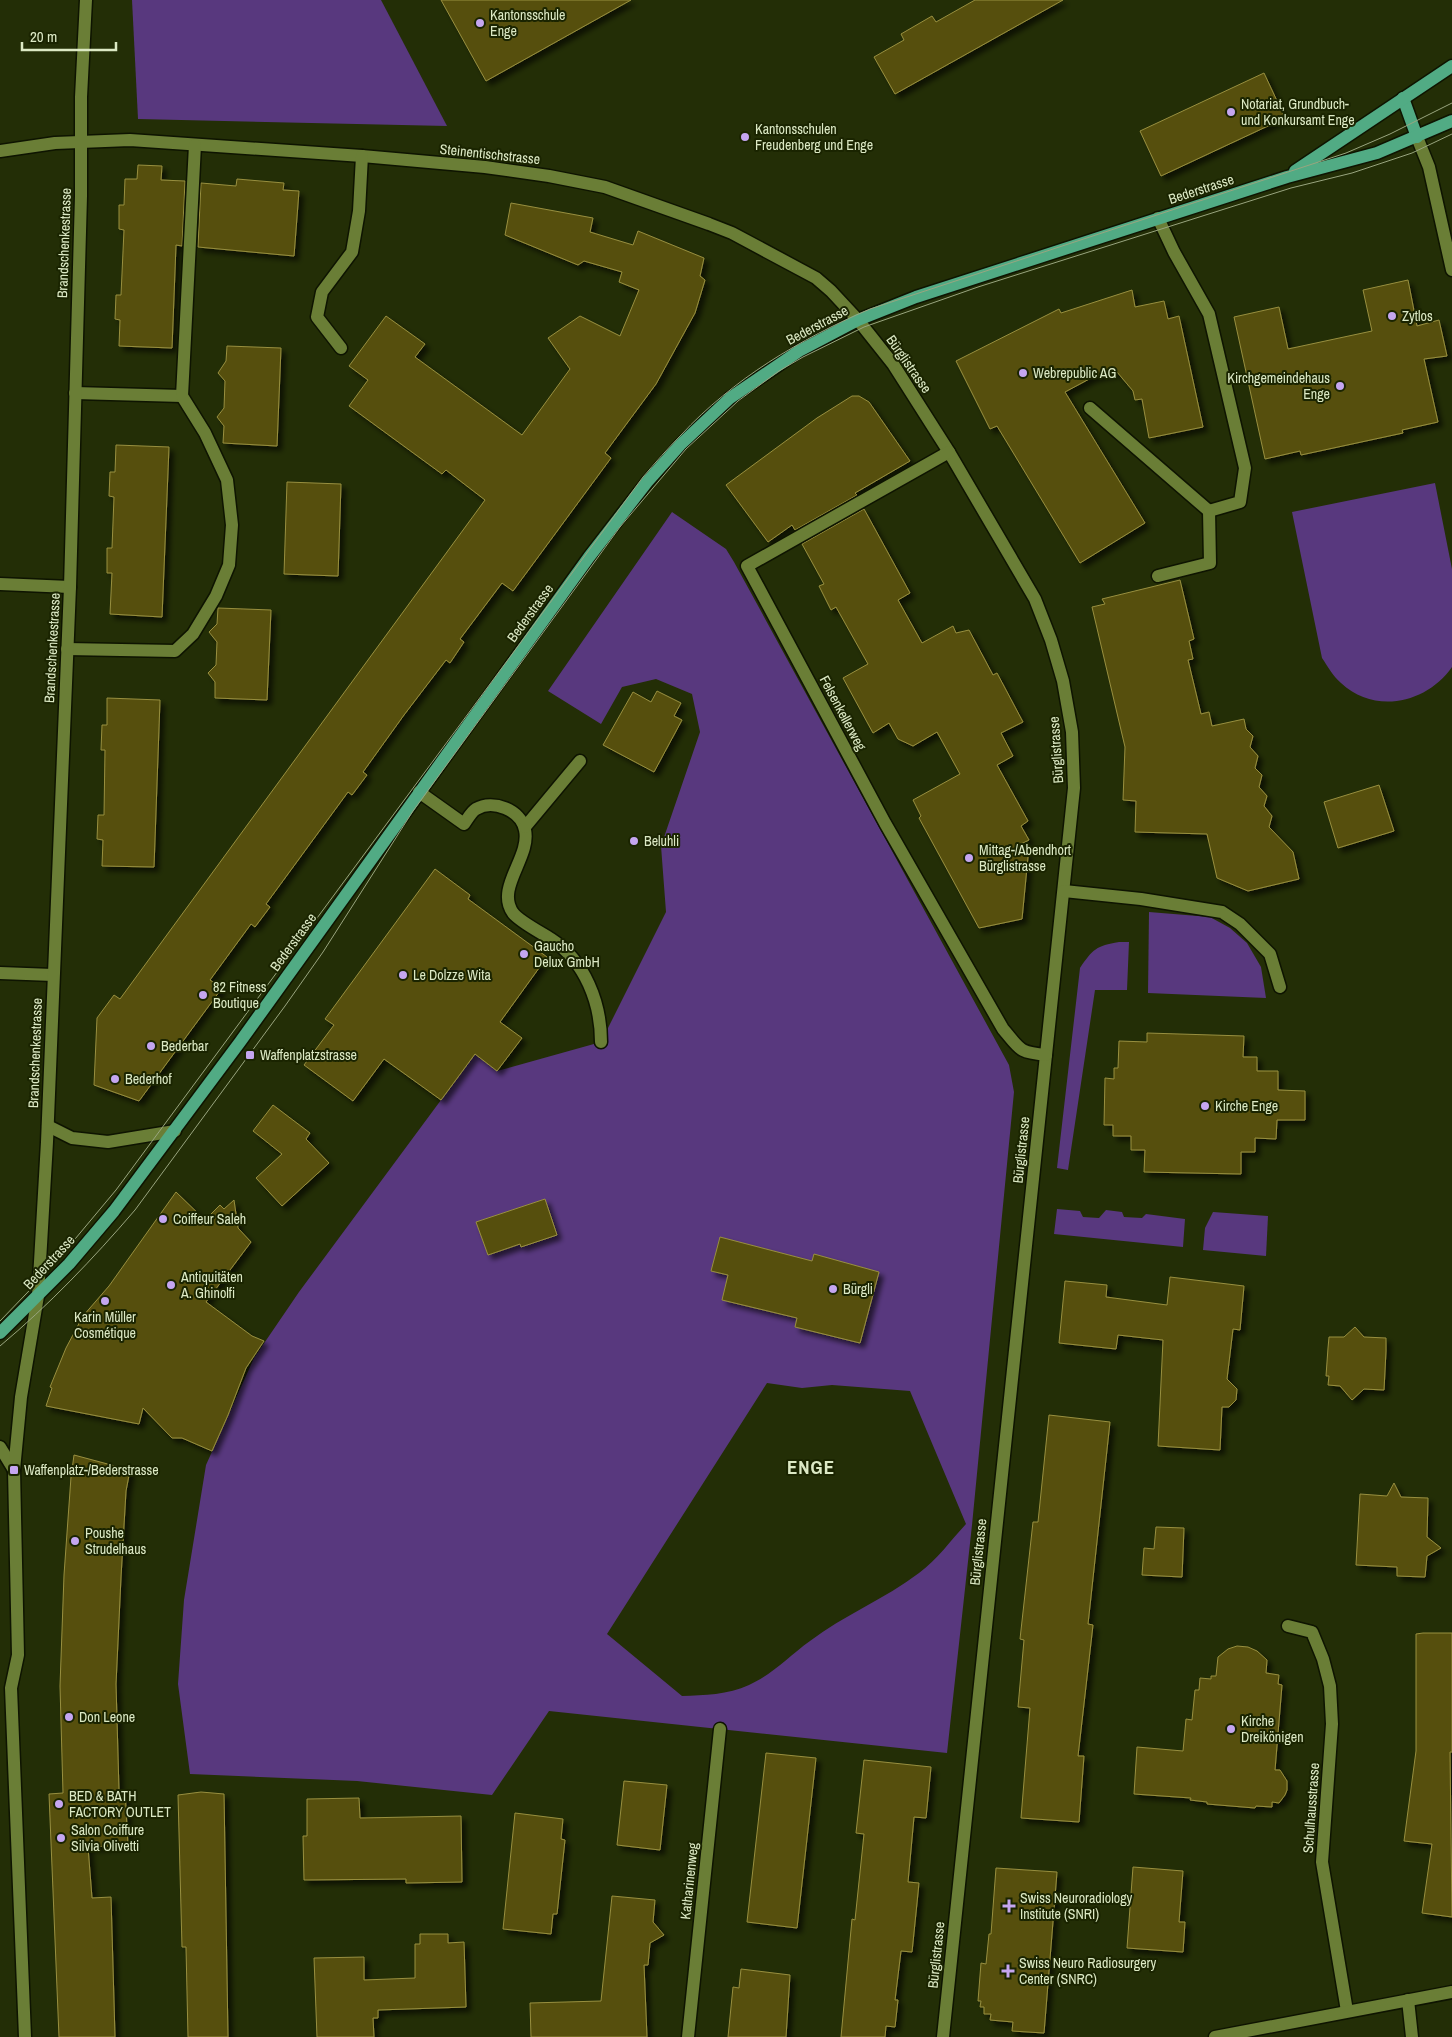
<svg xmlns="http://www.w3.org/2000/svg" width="1452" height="2037" font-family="'Archivo Narrow',sans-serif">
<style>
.green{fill:#58387e;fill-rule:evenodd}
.building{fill:#564f0e;stroke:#988f3f;filter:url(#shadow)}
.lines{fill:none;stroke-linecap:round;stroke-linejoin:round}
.minor-casing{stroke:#0e1401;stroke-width:15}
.major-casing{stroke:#0e1401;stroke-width:15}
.minor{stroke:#6a7e36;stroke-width:12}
.major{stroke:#51ab84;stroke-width:12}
.tram{stroke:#99a57f;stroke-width:1}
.poi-dot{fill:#c5a6f0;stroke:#1a2400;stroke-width:2}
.labels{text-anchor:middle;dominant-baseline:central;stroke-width:4;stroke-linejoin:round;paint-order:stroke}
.poi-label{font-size:14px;fill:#dce9c4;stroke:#1a2400;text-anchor:start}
.street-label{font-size:14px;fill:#dce9c4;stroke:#1a2400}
.district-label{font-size:19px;font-weight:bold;letter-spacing:1px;fill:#dce9c4;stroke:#1a2400}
</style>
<defs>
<filter id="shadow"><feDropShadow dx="4.5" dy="4.5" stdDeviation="2.5" flood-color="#0009"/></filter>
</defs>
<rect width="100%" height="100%" fill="#232e06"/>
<g class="green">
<path d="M 132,0 L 381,0 L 447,126 L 138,119 Z"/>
<path d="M 1435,483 L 1452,569 L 1452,667 C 1427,703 1375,715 1341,683 C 1333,676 1328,667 1322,658 L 1292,512 Z"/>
<path d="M 672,512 L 726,549 L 734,562 L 1009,1065 L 1014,1092 L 972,1525 L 947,1753 L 549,1711 L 492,1795 L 357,1781 L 190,1774 L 178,1684 L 184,1600 L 206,1465 L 254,1358 L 299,1292 L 475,1054 L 497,1071 L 601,1042 L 666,912 L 661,846 L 700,732 L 692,694 L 656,679 L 622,687 L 601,724 L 548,691 ZM 767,1383 L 802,1388 L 832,1385 L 910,1391 L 966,1524 C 951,1540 937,1560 919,1573 C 885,1599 844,1615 810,1641 C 789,1656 772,1675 749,1685 C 728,1695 704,1695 682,1696 L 607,1634 Z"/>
<path d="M 1149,912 L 1210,917 L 1230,928 L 1247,943 L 1261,967 L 1266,998 L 1148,993 Z"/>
<path d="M 1119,942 L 1129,942 L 1127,990 L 1095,990 L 1068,1170 L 1057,1168 L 1080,968 C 1093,949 1096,946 1119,942 Z"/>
<path d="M 1057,1209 L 1080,1211 L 1083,1217 L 1099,1218 L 1106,1210 L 1122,1212 L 1124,1217 L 1142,1218 L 1146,1214 L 1185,1219 L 1183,1247 L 1054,1234 Z"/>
<path d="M 1213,1212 L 1268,1216 L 1266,1256 L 1203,1250 L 1205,1228 Z"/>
</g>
<g class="building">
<path d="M 441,0 L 631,0 L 486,81 Z"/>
<path d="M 975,0 L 1063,0 L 895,94 L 874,57 L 904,40 L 901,34 L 932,16 L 936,22 Z"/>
<path d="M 1264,73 L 1285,118 L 1161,176 L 1140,131 Z"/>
<path d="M 138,165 L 162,166 L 161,180 L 185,181 L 182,246 L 176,245 L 172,348 L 119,346 L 120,320 L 115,319 L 116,295 L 121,295 L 124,230 L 119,229 L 119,205 L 124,205 L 125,179 L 137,179 Z"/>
<path d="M 237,179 L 284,183 L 283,190 L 299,191 L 294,256 L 198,247 L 201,183 L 236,186 Z"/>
<path d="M 511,203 L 593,218 L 590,232 L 633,245 L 638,231 L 704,258 L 700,276 L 705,280 L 695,313 L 656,384 L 605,453 L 611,458 L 513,591 L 502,583 L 460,639 L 464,642 L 450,663 L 446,660 L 404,715 L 363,772 L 367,775 L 352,795 L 348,792 L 266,904 L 270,907 L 255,927 L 251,924 L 210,980 L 222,988 L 139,1101 L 94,1085 L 97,1018 L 114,995 L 120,999 L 485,500 L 446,470 L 442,474 L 349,406 L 368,380 L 349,366 L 386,316 L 425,344 L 415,357 L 522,435 L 570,369 L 548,338 L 580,316 L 620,336 L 639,290 L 619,282 L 622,272 L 584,261 L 578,265 L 505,235 Z"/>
<path d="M 1408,280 L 1417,326 L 1439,320 L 1447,356 L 1424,359 L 1438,422 L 1402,430 L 1403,433 L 1301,455 L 1300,451 L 1265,459 L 1234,317 L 1279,307 L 1288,349 L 1372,331 L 1363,290 Z"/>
<path d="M 1132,290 L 1135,307 L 1164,301 L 1168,319 L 1179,316 L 1203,427 L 1149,438 L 1142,399 L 1135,400 L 1133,391 L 1117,372 L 1093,377 L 1065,392 L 1145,523 L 1080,563 L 997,426 L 990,429 L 956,361 L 1059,309 L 1061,313 Z"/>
<path d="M 227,346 L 281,348 L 277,446 L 223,443 L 224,426 L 217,417 L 224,408 L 225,381 L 218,373 L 226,361 Z"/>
<path d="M 852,396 L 859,396 L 869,402 L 910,461 L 855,493 L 857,495 L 795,530 L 792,525 L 768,542 L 726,485 L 817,418 Z"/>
<path d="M 116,445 L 169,447 L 162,617 L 110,614 L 112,573 L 107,573 L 107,548 L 112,548 L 114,497 L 109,496 L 110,472 L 115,472 Z"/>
<path d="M 287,482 L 341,484 L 338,576 L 284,574 Z"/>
<path d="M 864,509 L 910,593 L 898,600 L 922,643 L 953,626 L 956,633 L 969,630 L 993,675 L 997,673 L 1023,722 L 1001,733 L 1013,756 L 997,765 L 1028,821 L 1021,826 L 1029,840 L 1021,844 L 1028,857 L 1022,919 L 979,928 L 919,818 L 921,816 L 913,800 L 960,774 L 937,732 L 913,746 L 898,739 L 889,723 L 873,733 L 843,678 L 868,664 L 836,607 L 831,610 L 819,586 L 824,584 L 802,544 Z"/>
<path d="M 1180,580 L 1194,639 L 1189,641 L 1193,659 L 1188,660 L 1201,714 L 1209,712 L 1212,726 L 1244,719 L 1246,729 L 1253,736 L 1250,747 L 1258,756 L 1255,768 L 1262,775 L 1259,787 L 1267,796 L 1264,806 L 1272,816 L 1269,827 L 1293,852 L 1299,879 L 1248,891 L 1217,878 L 1207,834 L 1135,832 L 1136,801 L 1123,800 L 1125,747 L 1092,607 L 1105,604 L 1102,599 Z"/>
<path d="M 218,608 L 271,610 L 267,700 L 215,698 L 215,682 L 208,673 L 216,665 L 217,642 L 209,632 L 217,624 Z"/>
<path d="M 657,691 L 681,703 L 674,716 L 682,720 L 654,772 L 603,745 L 633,692 L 651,702 Z"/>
<path d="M 107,698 L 160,700 L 154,867 L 102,866 L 103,840 L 97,839 L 98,815 L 104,815 L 105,750 L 101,750 L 102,725 L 107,725 Z"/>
<path d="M 1379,785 L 1394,831 L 1338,848 L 1324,802 Z"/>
<path d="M 435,869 L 470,895 L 468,899 L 547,957 L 500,1022 L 522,1038 L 497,1071 L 475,1054 L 441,1100 L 384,1059 L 353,1101 L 304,1065 L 334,1025 L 325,1019 Z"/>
<path d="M 1147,1033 L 1244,1036 L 1243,1057 L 1257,1057 L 1257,1071 L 1278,1071 L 1278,1090 L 1305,1091 L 1305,1120 L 1277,1120 L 1276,1139 L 1255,1138 L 1255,1152 L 1241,1152 L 1241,1174 L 1144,1172 L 1145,1150 L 1131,1150 L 1131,1136 L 1113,1136 L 1113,1125 L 1104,1125 L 1105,1078 L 1114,1079 L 1114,1068 L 1118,1068 L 1119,1041 L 1147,1042 Z"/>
<path d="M 273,1105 L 310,1133 L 306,1139 L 329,1163 L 282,1206 L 256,1178 L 282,1154 L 253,1131 Z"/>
<path d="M 176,1192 L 205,1220 L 220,1205 L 224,1209 L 234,1200 L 238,1228 L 251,1242 L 206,1302 L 252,1336 L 264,1341 L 246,1368 L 228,1415 L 212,1451 L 182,1438 L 172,1438 L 143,1408 L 139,1424 L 46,1406 L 52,1388 L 50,1387 L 66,1348 L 83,1316 L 109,1286 Z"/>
<path d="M 545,1199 L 557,1235 L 521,1247 L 520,1244 L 488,1255 L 476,1222 Z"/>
<path d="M 720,1237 L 812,1261 L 814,1254 L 879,1272 L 860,1343 L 795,1327 L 797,1318 L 722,1300 L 728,1275 L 711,1271 Z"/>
<path d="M 1170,1277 L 1244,1286 L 1240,1330 L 1233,1329 L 1227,1379 L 1237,1389 L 1236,1400 L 1229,1407 L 1222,1407 L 1220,1450 L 1158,1446 L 1163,1340 L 1118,1335 L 1116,1349 L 1059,1343 L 1065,1281 L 1107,1285 L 1106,1297 L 1167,1305 Z"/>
<path d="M 1355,1327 L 1364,1337 L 1386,1338 L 1386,1351 L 1384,1390 L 1364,1389 L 1352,1400 L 1340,1386 L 1328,1385 L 1329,1376 L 1326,1376 L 1328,1348 L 1329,1337 L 1344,1337 Z"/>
<path d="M 1049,1415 L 1110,1422 L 1088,1624 L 1093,1625 L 1078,1756 L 1084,1756 L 1079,1822 L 1021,1818 L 1030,1708 L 1018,1707 L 1024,1640 L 1020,1639 L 1033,1522 L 1038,1522 Z"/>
<path d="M 74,1455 L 130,1470 L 126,1491 L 121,1577 L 116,1684 L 119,1791 L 125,1790 L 128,1845 L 88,1847 L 92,1898 L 111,1897 L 115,2037 L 59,2037 L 49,1794 L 63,1793 L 60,1686 L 64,1575 L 71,1477 Z"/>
<path d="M 1394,1483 L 1401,1497 L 1428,1498 L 1427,1537 L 1441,1548 L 1427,1556 L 1425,1577 L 1397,1576 L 1397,1567 L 1356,1565 L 1360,1494 L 1387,1496 Z"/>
<path d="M 1156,1527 L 1184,1528 L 1182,1577 L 1142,1575 L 1144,1548 L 1154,1549 Z"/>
<path d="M 1423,1633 L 1452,1633 L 1452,1752 L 1450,1752 L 1452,1917 L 1422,1913 L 1432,1844 L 1404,1841 L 1416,1751 L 1416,1634 Z"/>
<path d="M 1237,1646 L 1248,1647 L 1257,1651 L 1267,1660 L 1266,1673 L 1279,1675 L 1278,1684 L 1282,1685 L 1275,1770 L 1280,1770 L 1287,1781 L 1287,1790 L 1285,1795 L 1279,1803 L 1272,1802 L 1272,1807 L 1256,1806 L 1255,1808 L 1207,1804 L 1207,1802 L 1190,1800 L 1191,1798 L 1134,1794 L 1137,1747 L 1183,1751 L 1186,1719 L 1192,1720 L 1195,1690 L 1199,1690 L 1200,1678 L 1211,1679 L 1211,1676 L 1216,1676 L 1218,1657 L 1228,1649 Z"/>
<path d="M 766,1753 L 816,1758 L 797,1928 L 747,1922 Z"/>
<path d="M 864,1760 L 931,1767 L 926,1818 L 914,1817 L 908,1882 L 919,1883 L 917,1903 L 912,1952 L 901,1951 L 895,2000 L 898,2000 L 895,2027 L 886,2026 L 885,2037 L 841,2037 L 852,1919 L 855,1920 L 864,1834 L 856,1833 Z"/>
<path d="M 624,1781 L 667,1785 L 660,1850 L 617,1845 Z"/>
<path d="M 201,1792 L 224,1794 L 228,2037 L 188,2037 L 186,1947 L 182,1947 L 178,1795 Z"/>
<path d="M 359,1798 L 360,1818 L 461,1816 L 462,1882 L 406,1883 L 406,1879 L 304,1880 L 303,1836 L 307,1836 L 307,1799 Z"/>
<path d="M 515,1813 L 563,1819 L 561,1839 L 565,1840 L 557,1914 L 553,1914 L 551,1934 L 503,1929 Z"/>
<path d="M 1133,1867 L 1183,1871 L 1179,1922 L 1185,1922 L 1183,1952 L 1127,1948 Z"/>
<path d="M 996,1868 L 1057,1872 L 1044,2033 L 1012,2031 L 1013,2022 L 990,2020 L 991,2014 L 984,2014 L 984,2007 L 980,2007 L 981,2001 L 978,2001 L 981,1963 L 986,1964 L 989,1934 L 991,1934 Z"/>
<path d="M 612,1896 L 655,1900 L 653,1922 L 664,1935 L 650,1943 L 648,1965 L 644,1965 L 647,2037 L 531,2037 L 530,2003 L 601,2001 Z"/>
<path d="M 420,1934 L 448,1934 L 448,1943 L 464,1942 L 466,2007 L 378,2010 L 378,2018 L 373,2018 L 374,2037 L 317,2037 L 314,1958 L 364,1957 L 364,1980 L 415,1978 L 415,1944 L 420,1944 Z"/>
<path d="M 741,1969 L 790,1975 L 786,2037 L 728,2037 L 733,1987 L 739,1988 Z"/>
</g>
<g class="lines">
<defs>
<g id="minor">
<path d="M 1417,137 L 1429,167 L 1452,270"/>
<path d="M 0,151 L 55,143 L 130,140 L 362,156 L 485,167 L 549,176 L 605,187 L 709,224 L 732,233 L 816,278 L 831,291 L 858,320 L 893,364 L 949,452 L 1035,599 L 1051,640 L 1063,681 L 1072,732 L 1074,788 L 943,2037"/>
<path d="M 341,348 L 317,317 L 322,292 L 352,252 L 359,211 L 362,156"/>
<path d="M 75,393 L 182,396"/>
<path d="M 1090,408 L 1209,511"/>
<path d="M 949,452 L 747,566 L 885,823 L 1003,1029 C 1021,1050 1018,1052 1046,1055"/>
<path d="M 1158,576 L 1210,563 L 1209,511 L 1240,502 L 1245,468 L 1209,314 L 1174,252 L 1158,218"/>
<path d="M 0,584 L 70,587"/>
<path d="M 67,649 L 175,651 L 193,634 L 216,596 L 229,565 L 232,525 L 227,480 L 205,433 L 182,396 L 195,145"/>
<path d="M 419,792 L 464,824 C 467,820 471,812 476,809 C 493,799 521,810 525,830 C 531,857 495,888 513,913 C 520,922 542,933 551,939 C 585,961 601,1003 601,1042"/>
<path d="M 525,827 L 580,761"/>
<path d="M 1064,891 L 1141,899 L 1222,912 L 1240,924 L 1270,954 L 1280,987"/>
<path d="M 0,973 L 53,975"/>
<path d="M 48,1126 L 72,1138 L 108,1142 L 175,1131"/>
<path d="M 0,1447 L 14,1470"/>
<path d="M 1288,1626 L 1312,1632 L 1323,1659 L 1330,1686 L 1332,1724 L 1322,1862 L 1347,2011"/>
<path d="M 1408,2000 L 1412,2037"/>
<path d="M 25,2037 L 11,1688 L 18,1655 L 14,1470 L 21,1397 L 38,1296 L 47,1142 L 70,587 L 81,196 L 81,97 L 86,0"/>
<path d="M 688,2037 L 720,1729"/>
<path d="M 1215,2037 L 1452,1992"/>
</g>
<g id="major">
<path d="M 1403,98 L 1417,137"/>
<path d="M 1295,171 L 1452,66"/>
<path d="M 0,1333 L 69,1264 L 114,1211 L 240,1042 L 589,557 L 647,482 L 680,445 L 730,398 L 799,351 L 858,320 L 916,297 L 1287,177 L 1377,153 L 1452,121"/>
</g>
</defs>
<use href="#minor" class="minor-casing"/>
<use href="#major" class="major-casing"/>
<use href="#minor" class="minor"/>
<use href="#major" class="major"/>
<g class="tram">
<path d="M 0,1321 L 50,1269 L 116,1190 L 643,477 C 655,463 668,448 681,435 C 733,379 800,339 870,309 L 1346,153 L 1390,134 L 1452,103"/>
<path d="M 0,1346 C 49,1305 93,1259 135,1210 L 285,1006 L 323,952 L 413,811 L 620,527 L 686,449 L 738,401 L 779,371 L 803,357 L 864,327 L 978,287 L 1291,188 L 1352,173 L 1412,153 L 1452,134"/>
</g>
</g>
<g class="poi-dot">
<circle cx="480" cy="23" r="5"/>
<circle cx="1231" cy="112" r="5"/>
<circle cx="745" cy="137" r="5"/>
<circle cx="1392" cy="316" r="5"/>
<circle cx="1023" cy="373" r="5"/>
<circle cx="1340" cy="386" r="5"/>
<circle cx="634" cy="841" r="5"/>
<circle cx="969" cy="858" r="5"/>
<circle cx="524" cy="954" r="5"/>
<circle cx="403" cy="975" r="5"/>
<circle cx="203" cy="995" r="5"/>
<circle cx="151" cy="1046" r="5"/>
<rect x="245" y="1050" width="10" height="10" rx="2.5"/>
<circle cx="115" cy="1079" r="5"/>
<circle cx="1205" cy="1106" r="5"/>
<circle cx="163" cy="1219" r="5"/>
<circle cx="171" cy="1285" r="5"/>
<circle cx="833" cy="1289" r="5"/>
<circle cx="105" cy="1301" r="5"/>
<rect x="9" y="1465" width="10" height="10" rx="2.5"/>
<circle cx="75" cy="1541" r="5"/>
<circle cx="69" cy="1717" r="5"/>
<circle cx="1231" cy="1729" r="5"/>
<circle cx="59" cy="1804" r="5"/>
<circle cx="61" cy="1838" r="5"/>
<path d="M1006.5 1898.5h5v5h5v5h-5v5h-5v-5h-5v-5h5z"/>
<path d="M1005.5 1963.5h5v5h5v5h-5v5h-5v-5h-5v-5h5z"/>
</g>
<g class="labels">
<g class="poi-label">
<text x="490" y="15">Kantonsschule<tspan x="490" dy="16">Enge</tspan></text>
<text x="1241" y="104">Notariat, Grundbuch-<tspan x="1241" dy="16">und Konkursamt Enge</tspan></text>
<text x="755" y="129">Kantonsschulen<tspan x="755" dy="16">Freudenberg und Enge</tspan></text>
<text x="1402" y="316">Zytlos</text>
<text x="1033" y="373">Webrepublic AG</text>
<text x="1330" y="378" text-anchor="end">Kirchgemeindehaus<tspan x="1330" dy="16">Enge</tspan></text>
<text x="644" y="841">Beluhli</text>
<text x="979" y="850">Mittag-/Abendhort<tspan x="979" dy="16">Bürglistrasse</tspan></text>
<text x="534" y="946">Gaucho<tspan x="534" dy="16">Delux GmbH</tspan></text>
<text x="413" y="975">Le Dolzze Wita</text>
<text x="213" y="987">82 Fitness<tspan x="213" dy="16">Boutique</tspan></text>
<text x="161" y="1046">Bederbar</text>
<text x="260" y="1055">Waffenplatzstrasse</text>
<text x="125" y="1079">Bederhof</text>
<text x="1215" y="1106">Kirche Enge</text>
<text x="173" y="1219">Coiffeur Saleh</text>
<text x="181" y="1277">Antiquitäten<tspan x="181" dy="16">A. Ghinolfi</tspan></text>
<text x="843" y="1289">Bürgli</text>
<text x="105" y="1317" text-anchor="middle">Karin Müller<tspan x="105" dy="16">Cosmétique</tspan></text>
<text x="24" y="1470">Waffenplatz-/Bederstrasse</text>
<text x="85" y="1533">Poushe<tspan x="85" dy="16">Strudelhaus</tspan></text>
<text x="79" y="1717">Don Leone</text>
<text x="1241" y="1721">Kirche<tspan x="1241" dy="16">Dreikönigen</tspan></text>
<text x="69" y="1796">BED &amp; BATH<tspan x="69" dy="16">FACTORY OUTLET</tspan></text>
<text x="71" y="1830">Salon Coiffure<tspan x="71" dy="16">Silvia Olivetti</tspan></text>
<text x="1020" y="1898">Swiss Neuroradiology<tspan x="1020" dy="16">Institute (SNRI)</tspan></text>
<text x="1019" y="1963">Swiss Neuro Radiosurgery<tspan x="1019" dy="16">Center (SNRC)</tspan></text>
</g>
<g class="street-label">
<text transform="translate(490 154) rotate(6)">Steinentischstrasse</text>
<text transform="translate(1201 189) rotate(-18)">Bederstrasse</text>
<text transform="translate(64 243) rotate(-88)">Brandschenkestrasse</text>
<text transform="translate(817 325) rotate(-28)">Bederstrasse</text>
<text transform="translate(909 364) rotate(55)">Bürglistrasse</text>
<text transform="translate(530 613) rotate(-54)">Bederstrasse</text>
<text transform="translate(52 648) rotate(-87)">Brandschenkestrasse</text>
<text transform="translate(843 713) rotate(62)">Felsenkellerweg</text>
<text transform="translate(1056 750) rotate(-94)">Bürglistrasse</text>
<text transform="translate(293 942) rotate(-54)">Bederstrasse</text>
<text transform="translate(35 1053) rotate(-88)">Brandschenkestrasse</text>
<text transform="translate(1021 1150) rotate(-84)">Bürglistrasse</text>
<text transform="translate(49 1262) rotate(-47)">Bederstrasse</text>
<text transform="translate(978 1552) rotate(-84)">Bürglistrasse</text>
<text transform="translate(1311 1808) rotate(-86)">Schulhausstrasse</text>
<text transform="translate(689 1881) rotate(-84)">Katharinenweg</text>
<text transform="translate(936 1955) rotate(-84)">Bürglistrasse</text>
</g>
<g class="district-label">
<text x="811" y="1467">ENGE</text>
</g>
</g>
<path d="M22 42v8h94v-8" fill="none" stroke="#dce9c4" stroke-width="2.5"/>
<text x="30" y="42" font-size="15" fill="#dce9c4" stroke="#1a2400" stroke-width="4" paint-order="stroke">20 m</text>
</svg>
